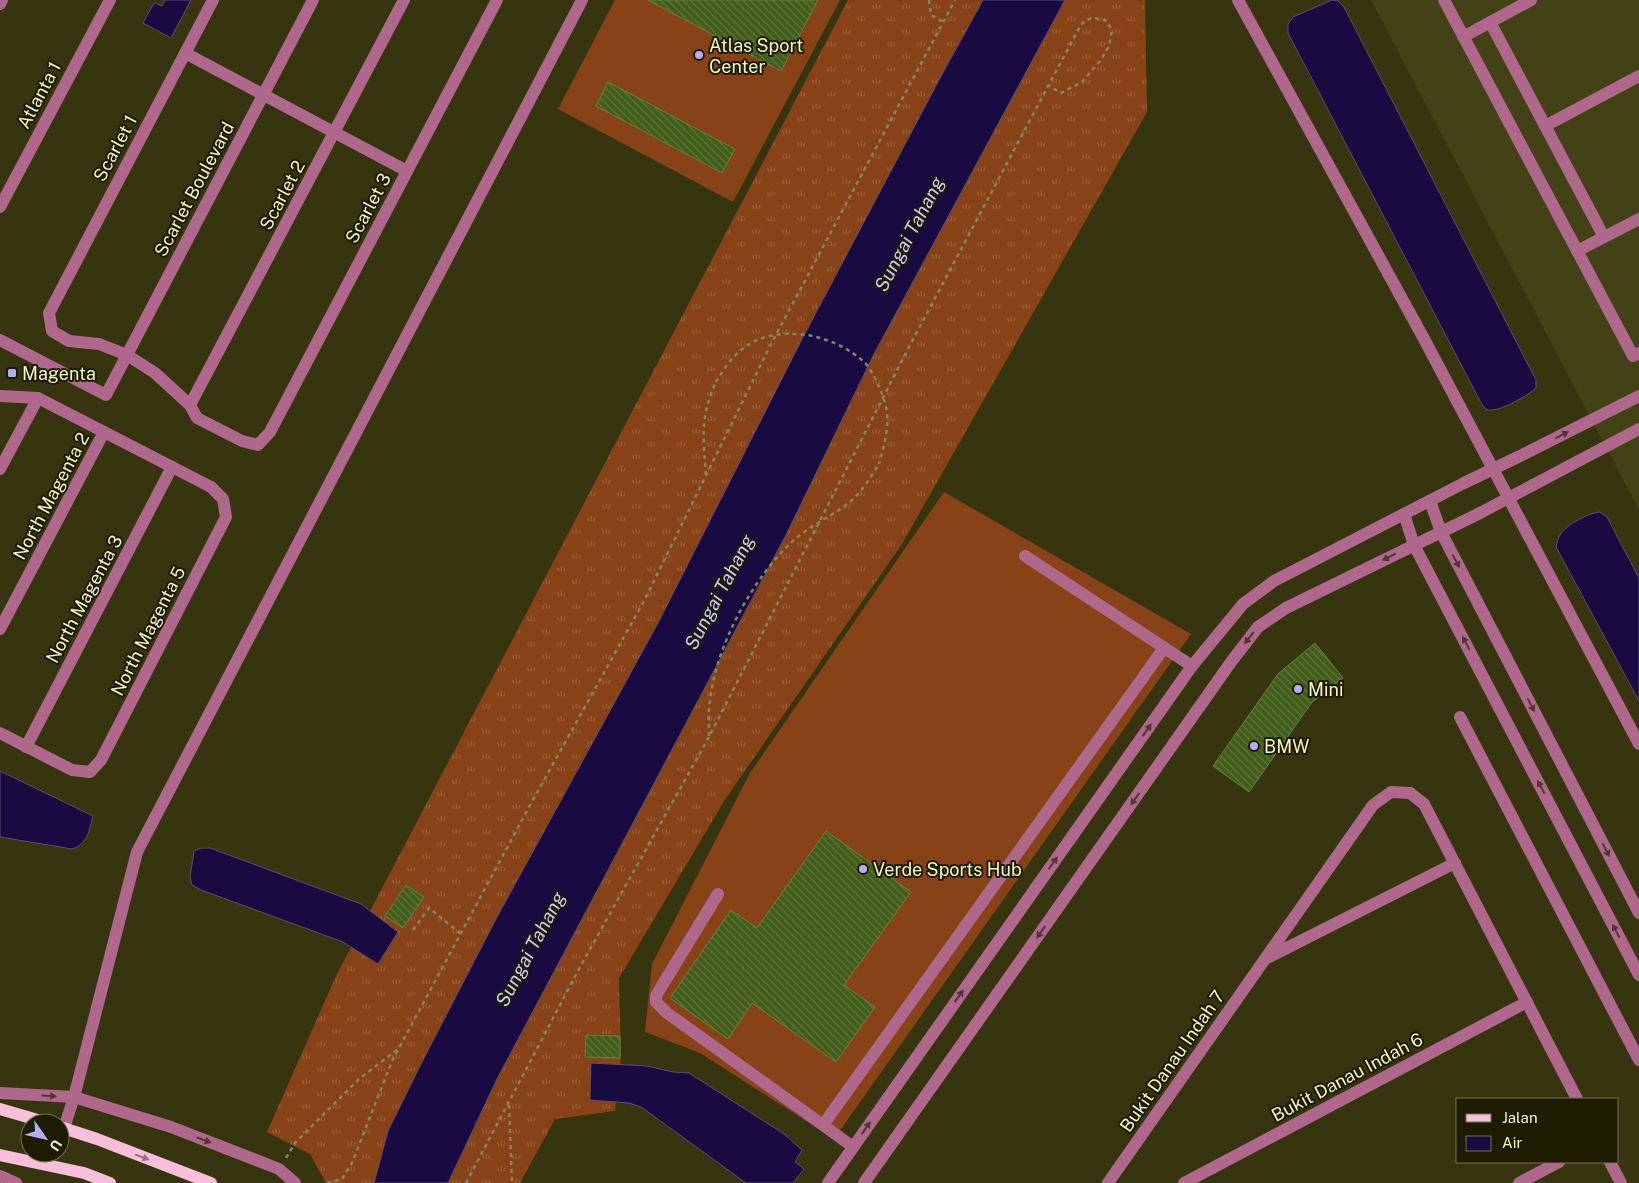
<svg xmlns="http://www.w3.org/2000/svg" width="1639" height="1183" font-family="'Public Sans',sans-serif">
<style>
.built{fill:#434217}
.grass{fill:url(#grass-tufts)}
.pitch{fill:#884217}
.water{fill:#1a0a42;stroke:#5b506c}
.building{fill:url(#building-back-hatch);stroke:#658143}
.lines{fill:none;stroke-linecap:round;stroke-linejoin:round}
.path{stroke:#868661;stroke-width:2.5;stroke-dasharray:4 4;stroke-linecap:butt}
.minor{stroke:#af688c;stroke-width:12}
.major{stroke:#f8beda;stroke-width:12}
.path-bridge{stroke:#868661;stroke-width:2.5;stroke-dasharray:4 4;stroke-linecap:butt}
.minor-bridge{stroke:#af688c;stroke-width:12}
.oneway{fill:#503732}
.oneway2{fill:#957578}
.poi-dot{fill:#b4acf9;stroke:#1d1c01;stroke-width:2}
.labels{text-anchor:middle;dominant-baseline:central;stroke-width:4;stroke-linejoin:round;paint-order:stroke}
.poi-label{font-size:18px;fill:#f2f3cf;stroke:#1d1c01;text-anchor:start}
.street-label{font-size:18px;fill:#f2f3cf;stroke:#1d1c01}
.water-label{font-size:19px;font-style:italic;fill:#cbc6fe;stroke:#1d1c01}
</style>
<defs>
<pattern id="grass-tufts" width="24" height="20" patternUnits="userSpaceOnUse" patternTransform="scale(1.25)"><rect width="24" height="20" fill="#884217"/><path d="M3 7l-1-3M5 7V3M7 7l1-3M15 17l-1-3M17 17v-4M19 17l1-3" fill="none" stroke="#995e38"/></pattern>
<pattern id="building-back-hatch" width="6" height="6" patternUnits="userSpaceOnUse" patternTransform="scale(1.25)"><rect width="6" height="6" fill="#425d1a"/><path d="M-1 5l2 2M0 0l6 6M5-1l2 2" fill="none" stroke="#5e753a"/></pattern>
</defs>
<rect width="100%" height="100%" fill="#36350f"/>
<path class="built" d="M 1371,0 L 1639,0 L 1639,510 Z"/>
<path class="grass" d="M 848,0 L 1145,0 L 1147,112 L 902,544 L 726,798 L 619,978 L 621,1056 L 615,1111 L 555,1119 L 520,1183 L 326,1183 L 310,1154 L 267,1132 L 336,976 Z"/>
<g class="pitch">
<path d="M 615,0 L 840,0 L 733,202 L 558,109 Z"/>
<path d="M 944,492 L 1191,634 L 834,1139 L 700,1053 L 645,1032 L 652,964 L 750,773 Z"/>
</g>
<g class="water">
<path d="M 165,0 L 191,0 L 171,38 L 143,23 L 154,3 L 162,6 Z"/>
<path d="M 983,0 L 1065,0 L 874,354 L 786,535 L 497,1079 L 448,1183 L 374,1183 L 388,1131 L 422,1062 L 496,919 L 658,623 L 800,343 L 939,80 Z"/>
<path d="M 1332,0 L 1338,1 L 1344,7 L 1536,380 L 1536,388 C 1529,395 1495,415 1486,409 C 1483,407 1481,402 1479,399 L 1288,33 L 1288,24 L 1293,17 Z"/>
<path d="M 1600,512 L 1607,517 L 1639,578 L 1639,701 L 1556,547 C 1557,543 1558,538 1560,535 C 1567,524 1588,513 1600,512 Z"/>
<path d="M 0,771 L 93,816 C 89,830 88,844 72,849 L 0,837 Z"/>
<path d="M 201,848 L 210,848 L 361,904 L 398,932 L 378,964 L 343,942 L 201,890 L 192,885 L 190,877 L 194,851 Z"/>
<path d="M 591,1063 L 647,1066 L 673,1072 L 689,1073 L 784,1134 L 802,1150 L 795,1162 L 804,1169 L 793,1183 L 746,1183 L 641,1107 L 629,1103 L 590,1100 Z"/>
</g>
<g class="building">
<path d="M 648,0 L 818,0 L 781,71 Z"/>
<path d="M 608,82 L 735,149 L 722,173 L 596,106 Z"/>
<path d="M 1315,643 L 1343,678 L 1312,702 L 1249,792 L 1213,766 L 1278,674 Z"/>
<path d="M 826,831 L 911,892 L 844,985 L 875,1007 L 836,1062 L 752,1003 L 728,1039 L 670,998 L 731,910 L 757,928 Z"/>
<path d="M 406,885 L 424,897 L 403,928 L 385,916 Z"/>
<path d="M 586,1035 L 620,1036 L 620,1058 L 585,1057 Z"/>
</g>
<g class="lines">
<g class="path">
<path d="M 929,0 L 931,15 L 943,22"/>
<path d="M 706,475 C 703,437 700,417 716,382"/>
<path d="M 709,736 C 709,724 708,713 710,701 C 716,645 753,577 795,539 C 810,526 830,517 846,505 C 860,495 870,478 879,464"/>
<path d="M 413,930 L 429,908 L 461,934"/>
<path d="M 509,1105 L 512,1183"/>
<path d="M 286,1158 L 295,1143 L 359,1079 L 398,1049"/>
<path d="M 327,1183 L 342,1179 L 352,1163 L 392,1061 L 529,807 L 644,601 L 770,346 L 955,0"/>
<path d="M 466,1183 L 580,967 L 709,737 L 910,345 L 1078,30 L 1085,20 L 1093,18 L 1105,20 L 1112,30 L 1109,46 L 1100,61 L 1082,82 L 1061,93 L 1048,85"/>
</g>
<g class="minor">
<path d="M 213,0 L 49,313 L 52,331 L 69,341 L 99,344 L 127,355 L 155,373 L 190,405 L 197,418 L 242,441 L 258,445 L 270,432 L 497,0"/>
<path d="M 1238,0 L 1423,337 L 1639,744"/>
<path d="M 1444,0 L 1633,356 L 1639,353"/>
<path d="M 0,4 L 2,0"/>
<path d="M 1490,22 L 1604,237"/>
<path d="M 1463,37 L 1531,0"/>
<path d="M 185,53 L 407,171"/>
<path d="M 1545,126 L 1639,76"/>
<path d="M 0,207 L 110,0"/>
<path d="M 1577,251 L 1639,219"/>
<path d="M 0,340 L 106,395 L 313,0"/>
<path d="M 0,396 L 38,398 L 211,487 L 223,499 L 226,517 L 101,760 L 90,772 L 72,770 L 0,733"/>
<path d="M 190,405 L 404,0"/>
<path d="M 1518,457 L 1639,396"/>
<path d="M 0,469 L 38,398"/>
<path d="M 1533,485 L 1639,429"/>
<path d="M 1430,501 L 1441,532 L 1639,913"/>
<path d="M 1404,514 L 1414,545 L 1639,975"/>
<path d="M 1025,556 L 1192,666"/>
<path d="M 0,629 L 104,432"/>
<path d="M 1460,717 L 1639,1060"/>
<path d="M 26,747 L 172,467"/>
<path d="M 718,894 L 660,989 L 656,996 L 656,1002 L 667,1013 L 823,1125"/>
<path d="M 1265,959 L 1455,863"/>
<path d="M 0,1093 L 74,1097 L 171,1127 L 279,1169 L 295,1183"/>
<path d="M 64,1128 L 74,1097 L 137,852 L 582,0"/>
<path d="M 853,1147 L 823,1125 L 1164,648"/>
<path d="M 1610,1162 L 1621,1183"/>
<path d="M 0,1176 L 16,1183"/>
<path d="M 828,1183 L 1192,666 L 1243,604 L 1274,581 L 1464,483"/>
<path d="M 864,1183 L 1231,662 L 1258,627 L 1286,608 L 1480,513"/>
<path d="M 1108,1183 L 1373,805 L 1391,792 L 1410,793 L 1424,804 L 1577,1099"/>
<path d="M 1184,1183 L 1527,1002"/>
<path d="M 1519,1183 L 1559,1162"/>
</g>
<g class="major">
<path d="M 0,1109 L 48,1123"/>
<path d="M 60,1127 L 97,1139 L 211,1183"/>
<path d="M 0,1155 L 84,1173 L 110,1183"/>
</g>
<path class="path-bridge" d="M 716,382 C 724,369 732,356 745,347 C 780,322 836,335 865,363 C 873,371 884,396 886,407 C 890,426 884,446 879,464"/>
<g class="minor-bridge">
<path d="M 1464,483 L 1518,457"/>
<path d="M 1480,513 L 1533,485"/>
</g>
</g>
<defs><path id="oneway-solid" d="M-6-.8H1V-3.2L6.5 0L1 3.2V.8H-6Z" transform="scale(1.25)"/></defs>
<g class="oneway">
<use href="#oneway-solid" transform="translate(1562 435) rotate(-27)"/>
<use href="#oneway-solid" transform="translate(1389 557) rotate(154)"/>
<use href="#oneway-solid" transform="translate(1456 561) rotate(62)"/>
<use href="#oneway-solid" transform="translate(1249 638) rotate(128)"/>
<use href="#oneway-solid" transform="translate(1466 643) rotate(-118)"/>
<use href="#oneway-solid" transform="translate(1531 705) rotate(62)"/>
<use href="#oneway-solid" transform="translate(1147 730) rotate(-55)"/>
<use href="#oneway-solid" transform="translate(1541 787) rotate(-118)"/>
<use href="#oneway-solid" transform="translate(1135 799) rotate(125)"/>
<use href="#oneway-solid" transform="translate(1606 850) rotate(62)"/>
<use href="#oneway-solid" transform="translate(1053 863) rotate(-55)"/>
<use href="#oneway-solid" transform="translate(1616 931) rotate(-118)"/>
<use href="#oneway-solid" transform="translate(1041 932) rotate(125)"/>
<use href="#oneway-solid" transform="translate(959 996) rotate(-55)"/>
<use href="#oneway-solid" transform="translate(49 1096) rotate(4)"/>
<use href="#oneway-solid" transform="translate(866 1128) rotate(-55)"/>
<use href="#oneway-solid" transform="translate(204 1140) rotate(21)"/>
</g>
<use class="oneway2" href="#oneway-solid" transform="translate(142 1157) rotate(21)"/>
<g class="poi-dot">
<circle cx="699" cy="55" r="5"/>
<rect x="7" y="368" width="10" height="10" rx="2.5"/>
<circle cx="1298" cy="689" r="5"/>
<circle cx="1254" cy="746" r="5"/>
<circle cx="863" cy="869" r="5"/>
</g>
<g class="labels">
<g class="poi-label">
<text x="709" y="45">Atlas Sport<tspan x="709" dy="21">Center</tspan></text>
<text x="22" y="373">Magenta</text>
<text x="1308" y="689">Mini</text>
<text x="1264" y="746">BMW</text>
<text x="873" y="869">Verde Sports Hub</text>
</g>
<g class="street-label">
<text transform="translate(39 95) rotate(-62)">Atlanta 1</text>
<text transform="translate(115 148) rotate(-62)">Scarlet 1</text>
<text transform="translate(194 189) rotate(-62)">Scarlet Boulevard</text>
<text transform="translate(282 195) rotate(-62)">Scarlet 2</text>
<text transform="translate(368 208) rotate(-62)">Scarlet 3</text>
<text transform="translate(51 496) rotate(-62)">North Magenta 2</text>
<text transform="translate(84 599) rotate(-62)">North Magenta 3</text>
<text transform="translate(148 631) rotate(-63)">North Magenta 5</text>
<text transform="translate(1172 1061) rotate(-55)">Bukit Danau Indah 7</text>
<text transform="translate(1347 1077) rotate(-28)">Bukit Danau Indah 6</text>
</g>
<g class="water-label">
<text transform="translate(909 234) rotate(-62)">Sungai Tahang</text>
<text transform="translate(719 592) rotate(-62)">Sungai Tahang</text>
<text transform="translate(530 949) rotate(-62)">Sungai Tahang</text>
</g>
</g>
<rect x="1456" y="1098" width="162" height="65" fill="#1d1c01" stroke="#727253"/>
<rect x="1466" y="1114" width="25" height="8" fill="#f8beda" stroke="#727253"/>
<text x="1502" y="1123" font-size="15" fill="#f2f3cf">Jalan</text>
<rect x="1466" y="1136" width="25" height="15" fill="#1a0a42" stroke="#727253"/>
<text x="1502" y="1148" font-size="15" fill="#f2f3cf">Air</text>
<g transform="translate(45 1138) rotate(124)"><circle r="24" fill="#1d1c01" stroke="#727253"/>
<path d="M0-4L9 19L0 12L-9 19Z" fill="#b4acf9"/>
<text y="-8" font-size="14" font-weight="bold" text-anchor="middle" fill="#f2f3cf">U</text>
</g>
</svg>
